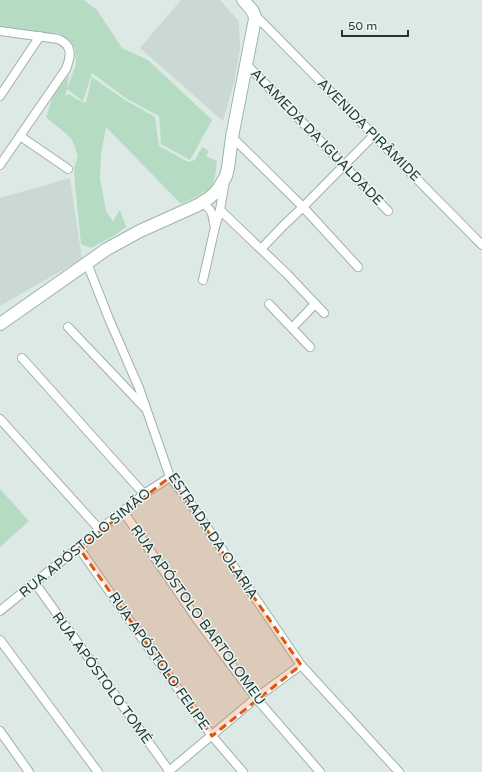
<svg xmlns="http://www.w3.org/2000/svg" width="482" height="772" font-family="'Varela Round',sans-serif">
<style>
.built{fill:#cbd9d4}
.green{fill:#b5dcc3}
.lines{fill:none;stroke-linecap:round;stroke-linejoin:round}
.minor-casing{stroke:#a0b1ad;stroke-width:10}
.secondary-casing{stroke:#9cb5af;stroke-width:14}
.minor{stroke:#fff;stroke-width:8}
.secondary{stroke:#fff;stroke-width:12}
.marked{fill:#de570e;fill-opacity:0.2;stroke:#de570e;stroke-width:3;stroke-dasharray:8 5;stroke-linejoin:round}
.labels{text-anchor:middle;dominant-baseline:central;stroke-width:3;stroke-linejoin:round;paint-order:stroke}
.street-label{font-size:14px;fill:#1e3935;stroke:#edf6f3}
</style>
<rect width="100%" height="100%" fill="#dde9e5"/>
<g class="built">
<path d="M 181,0 L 220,0 L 239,21 L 240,49 L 234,83 L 223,121 L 140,48 Z"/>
<path d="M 70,178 L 82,259 L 0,306 L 0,198 Z"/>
</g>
<g class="green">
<path d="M 0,0 L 84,0 L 97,10 L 122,48 L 148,60 L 212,120 L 190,160 L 161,144 L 159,116 L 127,99 L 92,73 L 83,101 L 67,89 L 65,96 L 69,94 L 78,100 L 86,103 L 92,77 L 125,100 L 155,117 L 159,146 L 188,162 L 195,160 L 202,147 L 209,151 L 206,156 L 217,161 L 215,176 L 212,187 L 194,198 L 181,204 L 106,127 L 101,155 L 100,179 L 106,211 L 113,221 L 120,210 L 126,227 L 115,235 L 91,248 L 81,244 L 75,185 L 74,168 L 78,157 L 74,144 L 71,138 L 46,117 L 52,99 L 60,86 L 69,75 L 67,89 L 76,64 L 75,49 L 69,40 L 58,33 L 39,33 L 0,26 Z"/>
<path d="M 0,489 L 29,521 L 0,547 Z"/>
</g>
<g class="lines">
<defs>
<g id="minor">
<path d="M 255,15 L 482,245"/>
<path d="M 0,31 L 58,39 C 73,45 71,56 66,69 L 0,165"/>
<path d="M 246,64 L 388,211"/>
<path d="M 0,96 L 40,36"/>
<path d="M 20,136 L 68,169"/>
<path d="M 232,137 L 303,207 L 358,267"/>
<path d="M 198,205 L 205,205 C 212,210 213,216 214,224"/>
<path d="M 220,210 L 287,274 L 324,313"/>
<path d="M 261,249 L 284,225 L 303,207 L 374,135"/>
<path d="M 87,263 L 109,319 L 139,388 L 170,477 L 189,501 L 301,665 L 399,772"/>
<path d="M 203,280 L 215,227 L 220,210 L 225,181"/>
<path d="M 269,304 L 310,347"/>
<path d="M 68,327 L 144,407"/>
<path d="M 292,328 L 315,304"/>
<path d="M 22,358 L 144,494"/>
<path d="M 0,419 L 100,530"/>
<path d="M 123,511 L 196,618 L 256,698 L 320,772"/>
<path d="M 79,548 L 155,657 L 212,736 L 243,772"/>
<path d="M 35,583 L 170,772"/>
<path d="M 0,611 L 144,494 L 170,477"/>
<path d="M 0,640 L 98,772"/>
<path d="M 0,731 L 29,772"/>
<path d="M 168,772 L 256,698 L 301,665"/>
</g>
<path id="secondary" d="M 0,324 L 107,249 L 140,231 L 198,205 L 209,198 L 215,193 L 219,188 L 226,176 L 228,168 L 232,137 L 255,19 C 255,11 248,6 243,0"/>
</defs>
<use href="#minor" class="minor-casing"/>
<use href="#secondary" class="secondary-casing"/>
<use href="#minor" class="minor"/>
<use href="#secondary" class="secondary"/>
</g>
<path class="marked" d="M 170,477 L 301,665 L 212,736 L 79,548 Z"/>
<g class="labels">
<g class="street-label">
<text transform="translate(369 130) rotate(45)">AVENIDA PIRÂMIDE</text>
<text transform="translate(317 137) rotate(46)">ALAMEDA DA IGUALDADE</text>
<text transform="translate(213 536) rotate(56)">ESTRADA DA OLARIA</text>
<text transform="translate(85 543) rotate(-39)">RUA APÓSTOLO SIMÃO</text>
<text transform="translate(198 615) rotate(54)">RUA APÓSTOLO BARTOLOMEU</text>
<text transform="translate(159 661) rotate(55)">RUA APÓSTOLO FELIPE</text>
<text transform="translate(102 678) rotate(54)">RUA APÓSTOLO TOMÉ</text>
</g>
</g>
<path d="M342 30v6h66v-6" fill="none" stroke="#1e3935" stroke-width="2"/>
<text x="348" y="30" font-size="12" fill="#1e3935" stroke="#edf6f3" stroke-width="3" paint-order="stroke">50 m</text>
</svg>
